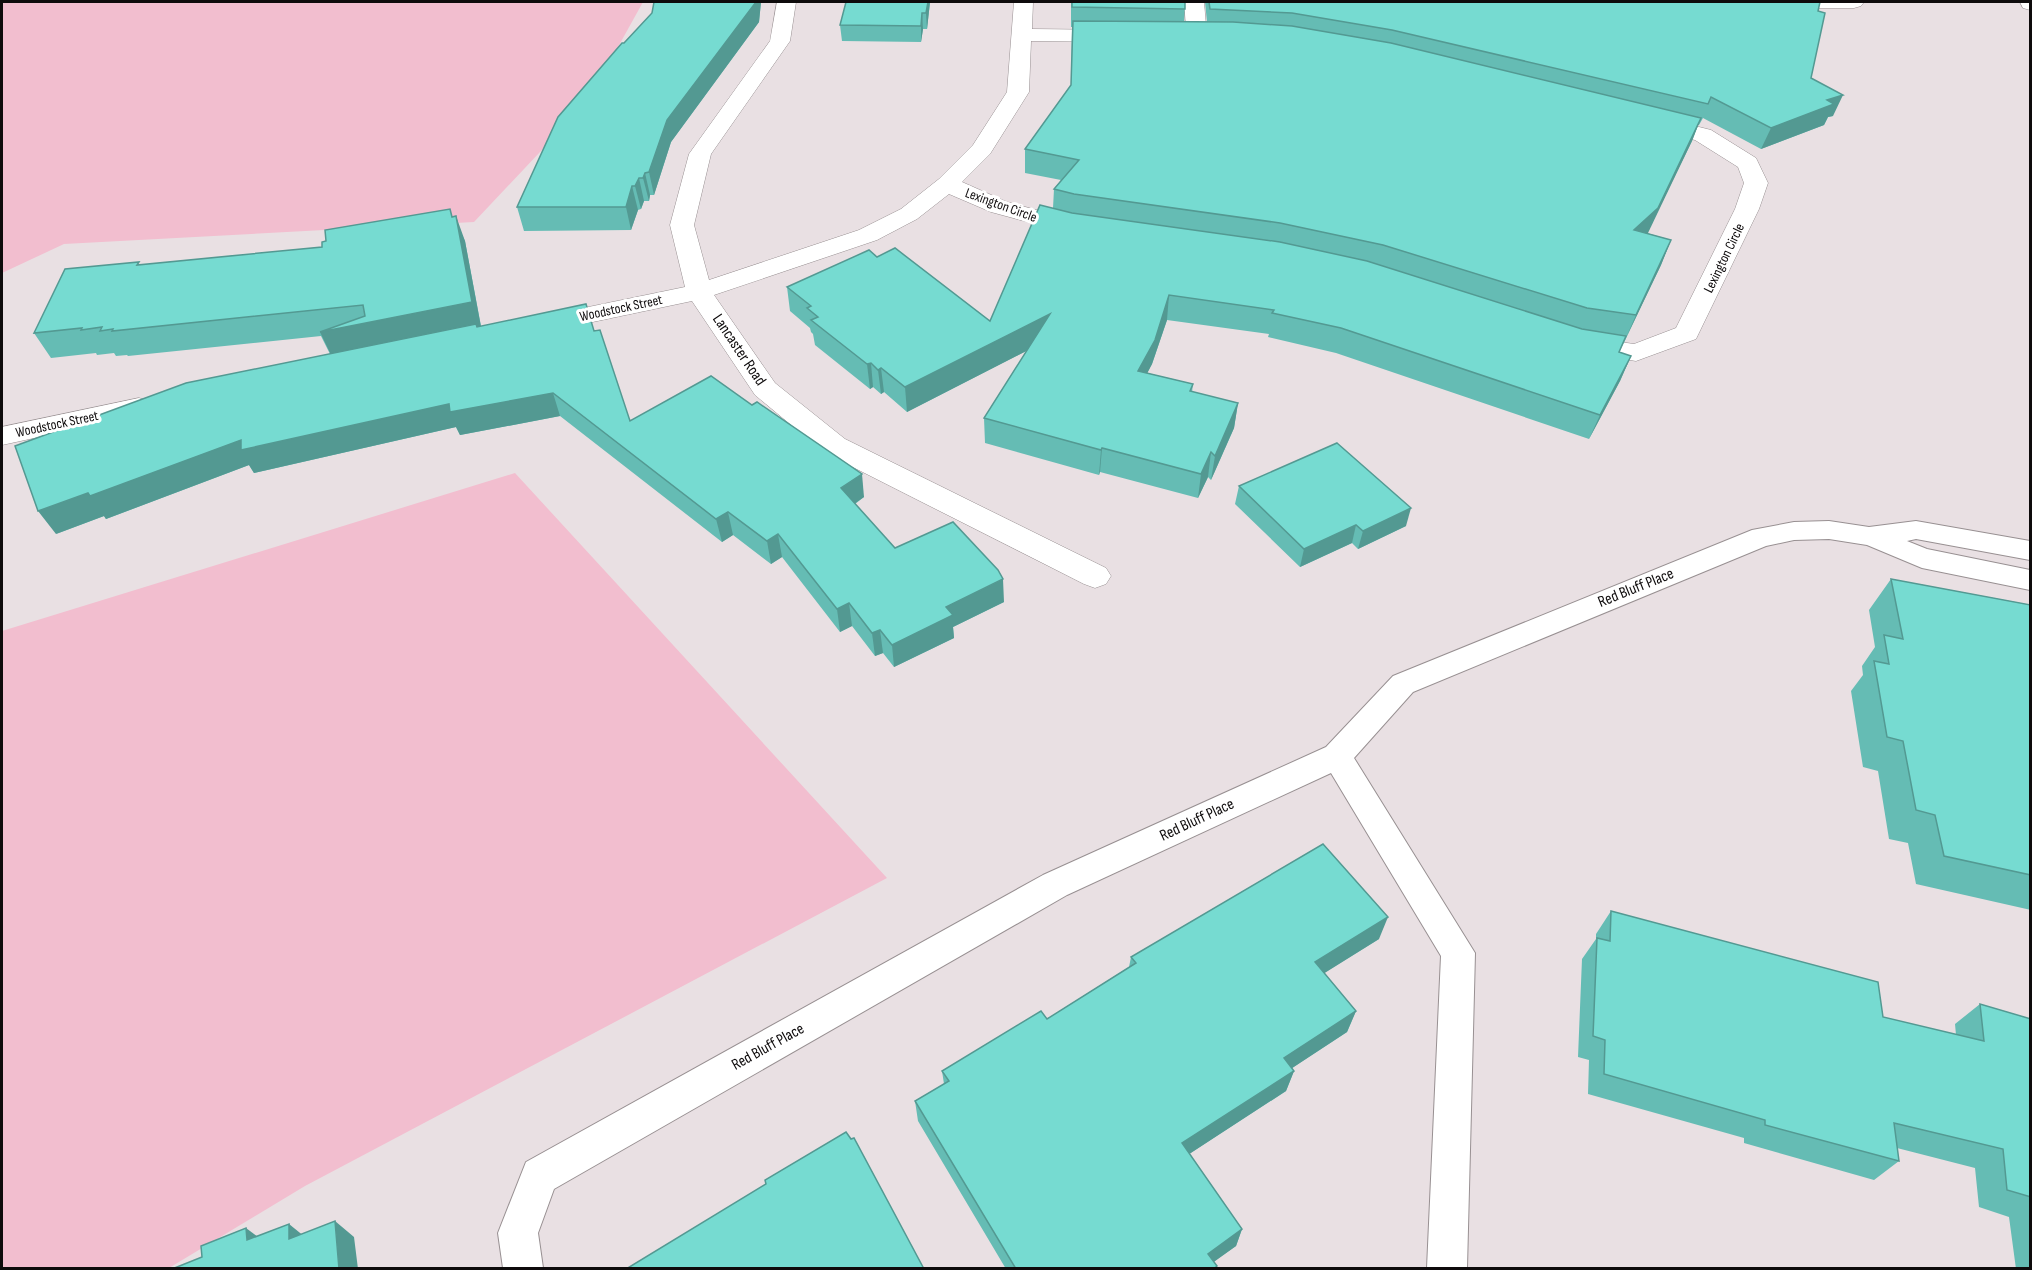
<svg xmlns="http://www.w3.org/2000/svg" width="2032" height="1270" font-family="'Sofia Sans Condensed',sans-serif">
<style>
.green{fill:#f2becf}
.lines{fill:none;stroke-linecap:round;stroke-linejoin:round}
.service-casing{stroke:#989092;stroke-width:2}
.minor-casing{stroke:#989092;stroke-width:1}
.primary-casing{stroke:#989092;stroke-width:1}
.service{fill:#fff;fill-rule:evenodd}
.minor{fill:#fff;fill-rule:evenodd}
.primary{fill:#fff;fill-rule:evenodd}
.wall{fill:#65bcb4}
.shaded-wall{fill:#539992}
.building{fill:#76dbd1;stroke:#539992;stroke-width:1.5}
.labels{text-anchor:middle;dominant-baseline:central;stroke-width:6;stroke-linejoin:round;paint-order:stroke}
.far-street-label{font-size:14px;fill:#0e0b0c;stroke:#fff}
.street-label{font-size:16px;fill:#0e0b0c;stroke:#fff}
</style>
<rect width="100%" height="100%" fill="#e9e0e3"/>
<g class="green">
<path d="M 2,2 L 643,2 L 588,101 L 474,222 L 64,244 L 2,273 Z"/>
<path d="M 515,473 L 887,878 L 305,1186 L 169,1268 L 2,1268 L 2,631 Z"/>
</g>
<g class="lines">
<defs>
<path id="service" d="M 1829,521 L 1869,527 L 1916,521 L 2030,541 L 2030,560 L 1916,539 L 1907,541 L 1927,549 L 2030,570 L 2030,590 L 1922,568 L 1867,545 L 1829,539 L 1794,540 L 1766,546 L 1413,692 L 1354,758 L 1475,953 L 1467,1268 L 1427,1268 L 1441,956 L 1331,773 L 1067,895 L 554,1189 L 538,1233 L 543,1268 L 503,1268 L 498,1233 L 526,1162 L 1043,875 L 1326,747 L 1393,676 L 1752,530 L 1794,522 Z"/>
<g id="minor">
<path d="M 777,2 L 796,2 L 790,41 L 711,154 L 694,225 L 709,280 L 859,230 L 901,209 L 939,179 L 973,145 L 1007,92 L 1014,2 L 1033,2 L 1032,29 L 1117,30 L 1124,32 L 1127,36 L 1124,40 L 1117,42 L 1031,41 L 1029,92 L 990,154 L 962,182 L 1007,202 L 1088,224 L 1091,229 L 1088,234 L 1079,236 L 991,212 L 949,194 L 917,219 L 877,240 L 714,295 L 775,383 L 845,439 L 1106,568 L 1111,576 L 1106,584 L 1095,588 L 1084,584 L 825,453 L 755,395 L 692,301 L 545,332 L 536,330 L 532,324 L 536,318 L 545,316 L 685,287 L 670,225 L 689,154 L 770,41 Z"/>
<path d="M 1184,2 L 1204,2 L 1207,37 L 1204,41 L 1190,41 L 1187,37 Z"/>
<path d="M 1792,2 L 1864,2 L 1861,6 L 1854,8 L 1802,8 L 1795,6 Z"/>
<path d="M 1651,115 L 1711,130 L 1756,158 L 1768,183 L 1759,209 L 1696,339 L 1636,361 L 1569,350 L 1565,344 L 1569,338 L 1578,336 L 1634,344 L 1676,328 L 1735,209 L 1744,183 L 1738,167 L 1695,140 L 1643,127 L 1640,122 L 1643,117 Z"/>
<path d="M 139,398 L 149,401 L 153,407 L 149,413 L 2,445 L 2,427 Z"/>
</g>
<path id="primary" d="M 2020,2 L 2030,2 L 2030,10 L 2023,8 Z"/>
</defs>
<use href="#service" class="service-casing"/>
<use href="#minor" class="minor-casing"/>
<use href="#primary" class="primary-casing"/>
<use href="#service" class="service"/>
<use href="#minor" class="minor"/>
<use href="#primary" class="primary"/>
</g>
<g class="wall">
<path d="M 654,2 L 761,2 L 759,22 L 671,142 L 654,195 L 650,195 L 649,201 L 644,201 L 641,209 L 638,210 L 631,230 L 524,231 L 517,207 L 624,43 L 652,13 Z"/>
<path d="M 846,2 L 930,2 L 927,29 L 923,29 L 921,42 L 842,41 L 840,25 Z"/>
<path d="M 1071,2 L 1185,2 L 1184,22 L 1207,22 L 1205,2 L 1820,2 L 1818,11 L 1811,78 L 1833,116 L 1828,117 L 1824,125 L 1761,149 L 1703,118 L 1699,125 L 1698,125 L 1692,141 L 1647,233 L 1671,240 L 1661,265 L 1619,353 L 1631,356 L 1620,381 L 1589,439 L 1336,353 L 1268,337 L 1269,334 L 1167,320 L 1152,364 L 1147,373 L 1193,384 L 1192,392 L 1238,403 L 1234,428 L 1211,480 L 1208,477 L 1198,498 L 1100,472 L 1099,475 L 985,443 L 984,418 L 1028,350 L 907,412 L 884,392 L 881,394 L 873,387 L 870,389 L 815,345 L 813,334 L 811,332 L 810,328 L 790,311 L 787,287 L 877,257 L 990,321 L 1053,208 L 1054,189 L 1061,180 L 1025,173 L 1025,149 L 1071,86 L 1072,27 L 1071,27 Z"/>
<path d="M 453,217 L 465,241 L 481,326 L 594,331 L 630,421 L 864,497 L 855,504 L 895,548 L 1004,602 L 953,627 L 954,638 L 894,667 L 883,653 L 875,656 L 852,626 L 840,632 L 782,557 L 771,564 L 733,535 L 722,542 L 560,416 L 460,435 L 456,427 L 254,473 L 249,465 L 106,519 L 104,516 L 56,534 L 330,354 L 321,336 L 128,356 L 127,355 L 116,356 L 114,353 L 97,355 L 96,353 L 51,358 L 34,333 L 322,247 Z"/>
<path d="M 1239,486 L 1406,526 L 1358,549 L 1352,543 L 1300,567 L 1235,504 Z"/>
<path d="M 1891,579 L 2031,605 L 2031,910 L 1916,884 L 1908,843 L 1889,839 L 1878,771 L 1863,767 L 1851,691 L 1863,675 L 1862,666 L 1875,647 L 1869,610 Z"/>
<path d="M 1611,911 L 1883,1017 L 1956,1035 L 1955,1024 L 1980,1004 L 2031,1019 L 2031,1269 L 2016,1269 L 2009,1217 L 1979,1207 L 1975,1168 L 1897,1148 L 1899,1161 L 1874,1180 L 1744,1143 L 1744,1138 L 1588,1094 L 1589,1060 L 1578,1057 L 1582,959 L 1596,939 L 1596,934 Z"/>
<path d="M 1379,939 L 1324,973 L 1356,1011 L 1347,1032 L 1292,1068 L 1294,1071 L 1286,1091 L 1189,1154 L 1242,1229 L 1236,1246 L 1213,1262 L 1217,1266 L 1216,1269 L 1006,1269 L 918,1121 L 915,1101 L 944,1084 L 942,1071 L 1047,1019 L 1129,967 L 1131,957 Z"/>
</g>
<g class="shaded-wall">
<path d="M 756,2 L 761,2 L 759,22 L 671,142 L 654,195 L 649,172 L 667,120 Z"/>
<path d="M 928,2 L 930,2 L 927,29 L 926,13 Z"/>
<path d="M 922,13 L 923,29 L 921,42 L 921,26 Z"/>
<path d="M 1843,95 L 1833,116 L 1828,117 L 1824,125 L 1761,149 L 1771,128 L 1827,100 Z"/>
<path d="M 1701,118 L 1692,141 L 1648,233 L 1624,254 L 1634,230 Z"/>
<path d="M 645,173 L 650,195 L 649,201 L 643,178 Z"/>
<path d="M 639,178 L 644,201 L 641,209 L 635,186 Z"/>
<path d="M 632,186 L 638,210 L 631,230 L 626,207 Z"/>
<path d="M 456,216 L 465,241 L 481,327 L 332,357 L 320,332 L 472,302 Z"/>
<path d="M 1671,240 L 1661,265 L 1625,340 L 1636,315 Z"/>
<path d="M 1169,295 L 1167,320 L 1152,364 L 1136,395 L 1138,371 Z"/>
<path d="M 1050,314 L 1050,339 L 907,412 L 905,387 Z"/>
<path d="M 1631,356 L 1620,381 L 1589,439 L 1600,415 Z"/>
<path d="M 871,363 L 873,387 L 870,389 L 867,364 Z"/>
<path d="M 881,368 L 884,392 L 881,394 L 878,370 Z"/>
<path d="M 553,393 L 560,416 L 460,435 L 456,427 L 254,473 L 249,465 L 106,519 L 104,516 L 56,534 L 38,511 L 88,493 L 241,440 L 449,404 Z"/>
<path d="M 1238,403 L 1234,428 L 1211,480 L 1215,456 Z"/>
<path d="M 1102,448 L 1100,472 L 1099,475 L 1101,450 Z"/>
<path d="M 1211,452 L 1208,477 L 1198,498 L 1201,474 Z"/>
<path d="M 862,474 L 864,497 L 844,511 L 841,488 Z"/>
<path d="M 1411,508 L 1406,526 L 1358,549 L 1363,531 Z"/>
<path d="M 728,512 L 733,535 L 722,542 L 716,519 Z"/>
<path d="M 1356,525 L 1352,543 L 1300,567 L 1304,549 Z"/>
<path d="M 778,534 L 782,557 L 771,564 L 767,541 Z"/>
<path d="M 1003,579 L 1004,602 L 953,627 L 954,638 L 894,667 L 892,645 L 946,607 Z"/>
<path d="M 849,603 L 852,626 L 840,632 L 837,609 Z"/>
<path d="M 880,630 L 883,653 L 875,656 L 872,633 Z"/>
<path d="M 1388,917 L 1379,939 L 1307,984 L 1315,962 Z"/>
<path d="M 1356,1011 L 1347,1032 L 1277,1078 L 1284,1058 Z"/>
<path d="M 1294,1071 L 1286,1091 L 1177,1162 L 1182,1143 Z"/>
<path d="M 335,1221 L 354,1237 L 358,1269 L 339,1269 Z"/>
<path d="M 289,1224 L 310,1241 L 289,1239 Z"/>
<path d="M 246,1228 L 269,1245 L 247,1240 Z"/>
<path d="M 1242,1229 L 1236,1246 L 1204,1269 L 1208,1254 Z"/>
</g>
<g class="building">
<path d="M 654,2 L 756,2 L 667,120 L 649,172 L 645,173 L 643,178 L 639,178 L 635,186 L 632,186 L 626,207 L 517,207 L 558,117 L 622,43 L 624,43 L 652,13 Z"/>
<path d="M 846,2 L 928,2 L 926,13 L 922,13 L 921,26 L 840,25 Z"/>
<path d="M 1072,2 L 1185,2 L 1185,9 L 1072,7 Z"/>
<path d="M 1209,2 L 1820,2 L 1818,11 L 1825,13 L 1811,78 L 1843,95 L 1827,100 L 1834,104 L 1771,128 L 1711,97 L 1708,104 L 1392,30 L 1292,13 L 1210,9 Z"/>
<path d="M 1073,21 L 1233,22 L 1292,26 L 1391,43 L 1701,118 L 1658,208 L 1634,230 L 1671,240 L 1636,315 L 1587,308 L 1383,245 L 1280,223 L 1074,194 L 1054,189 L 1079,160 L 1025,149 L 1071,85 Z"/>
<path d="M 1040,205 L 1072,213 L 1280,242 L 1367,261 L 1582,329 L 1626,336 L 1619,352 L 1631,356 L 1600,415 L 1341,328 L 1272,313 L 1274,310 L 1169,295 L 1155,340 L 1138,371 L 1193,384 L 1190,391 L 1238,403 L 1215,456 L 1211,452 L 1201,474 L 1102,448 L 1101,450 L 984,418 L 1050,314 L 905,387 L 881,368 L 878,370 L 871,363 L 867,364 L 811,320 L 818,317 L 807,308 L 811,306 L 787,287 L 869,250 L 877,257 L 895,248 L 990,321 Z"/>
<path d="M 450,209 L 452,217 L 456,216 L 472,302 L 320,332 L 365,316 L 363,305 L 112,331 L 113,329 L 100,331 L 102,327 L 81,330 L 82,328 L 34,333 L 65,269 L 139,262 L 137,265 L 322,247 L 322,242 L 326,241 L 325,230 Z"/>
<path d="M 586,304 L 594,331 L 600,330 L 630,421 L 711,376 L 752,405 L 757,402 L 862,474 L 841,488 L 895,548 L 953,522 L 998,570 L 1003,579 L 946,607 L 953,615 L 892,645 L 880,630 L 872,633 L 849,603 L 837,609 L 778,534 L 767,541 L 728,512 L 716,519 L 553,393 L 450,412 L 449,404 L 241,450 L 241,440 L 90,496 L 88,493 L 38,511 L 15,446 L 186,383 L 476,324 L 477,327 Z"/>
<path d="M 1337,443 L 1411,508 L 1363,531 L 1356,525 L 1304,549 L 1239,486 Z"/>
<path d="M 1891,579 L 2031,605 L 2031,875 L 1944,856 L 1935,815 L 1916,810 L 1903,741 L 1887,737 L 1874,661 L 1889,664 L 1884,635 L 1903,639 Z"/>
<path d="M 1323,844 L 1388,917 L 1315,962 L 1356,1011 L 1284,1058 L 1294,1071 L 1182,1143 L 1242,1229 L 1208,1254 L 1217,1266 L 1214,1269 L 1016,1269 L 915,1101 L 949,1081 L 942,1071 L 1041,1011 L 1047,1019 L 1136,963 L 1131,957 Z"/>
<path d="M 1611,911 L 1878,982 L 1883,1017 L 1984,1041 L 1980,1004 L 2031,1019 L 2031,1197 L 2007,1190 L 2003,1149 L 1894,1123 L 1899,1161 L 1765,1125 L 1765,1120 L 1604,1074 L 1605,1040 L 1593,1036 L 1597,938 L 1610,941 Z"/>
<path d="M 846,1132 L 851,1139 L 854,1138 L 924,1269 L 626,1269 L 766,1184 L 765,1180 Z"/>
<path d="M 335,1221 L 339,1269 L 172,1269 L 202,1257 L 201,1246 L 246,1228 L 247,1240 L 289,1224 L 289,1239 Z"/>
</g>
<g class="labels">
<g class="far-street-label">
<text transform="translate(1001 205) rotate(20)">Lexington Circle</text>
<text transform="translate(1724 258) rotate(-64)">Lexington Circle</text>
<text transform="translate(621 308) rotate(-12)">Woodstock Street</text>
<text transform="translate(57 424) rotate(-12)">Woodstock Street</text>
</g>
<g class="street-label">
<text transform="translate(739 350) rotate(56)">Lancaster Road</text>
<text transform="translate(1636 588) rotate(-22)">Red Bluff Place</text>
<text transform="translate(1197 820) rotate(-25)">Red Bluff Place</text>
<text transform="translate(768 1047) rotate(-29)">Red Bluff Place</text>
</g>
</g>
<rect width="2032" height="1270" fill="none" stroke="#0e0b0c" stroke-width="6"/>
</svg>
